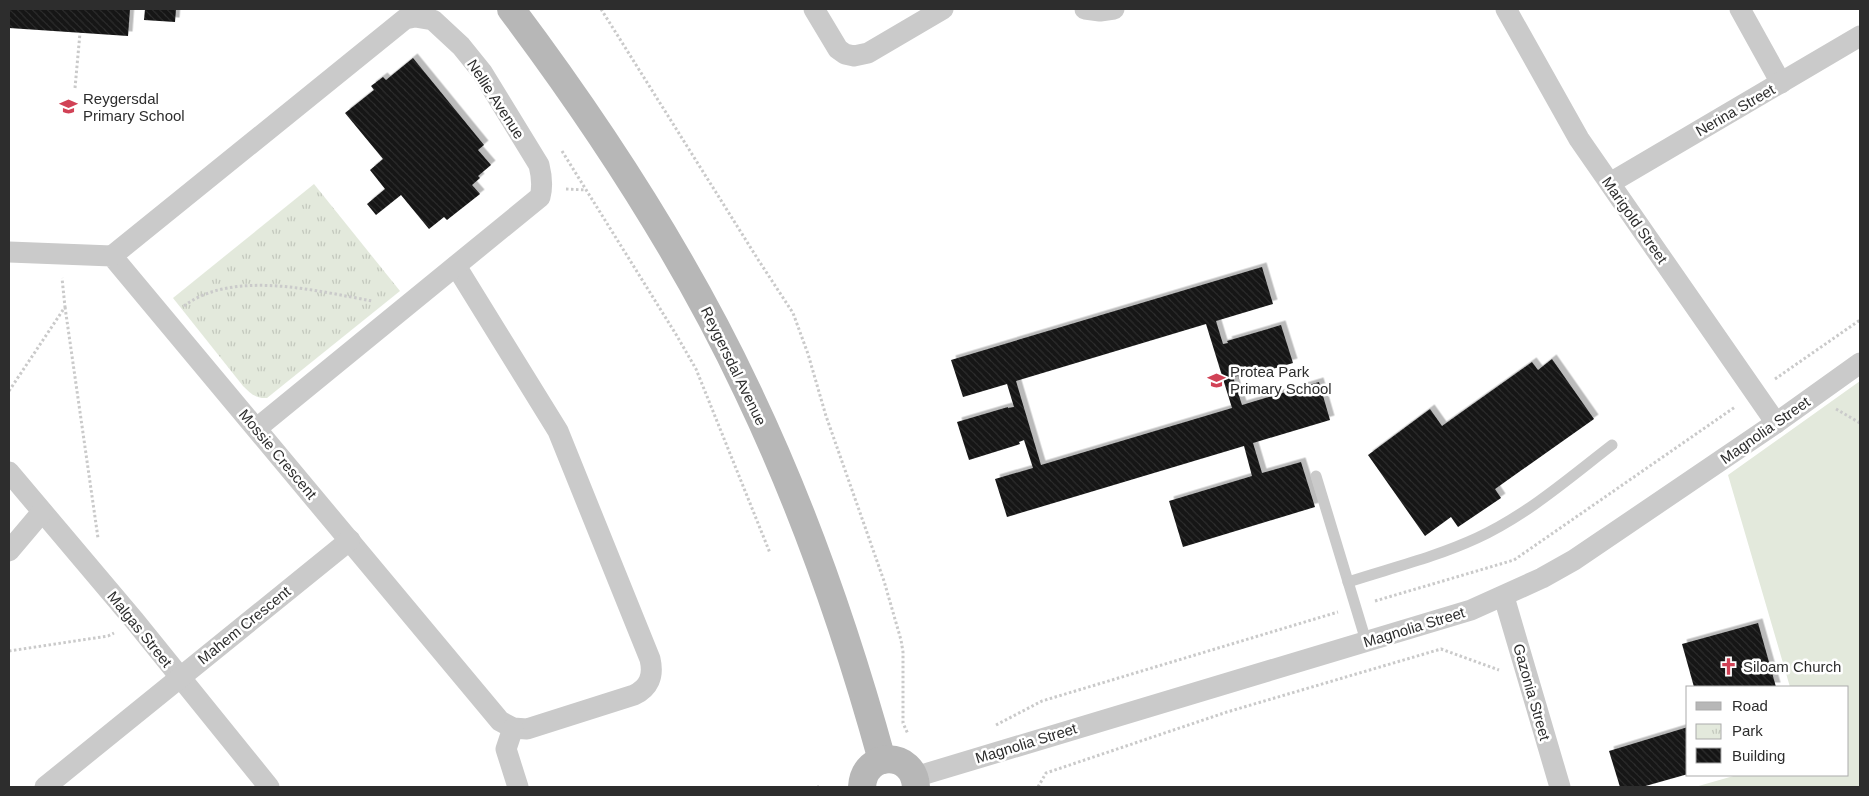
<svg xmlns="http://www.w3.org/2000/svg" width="1869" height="796" font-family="Arial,sans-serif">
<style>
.grass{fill:#e3e9dc}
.park{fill:url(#park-tufts)}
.building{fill:url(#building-back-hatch);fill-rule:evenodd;filter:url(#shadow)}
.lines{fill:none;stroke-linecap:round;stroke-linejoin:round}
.path{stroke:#cacaca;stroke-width:3;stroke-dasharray:2.5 2.5;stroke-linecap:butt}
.lane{stroke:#cacaca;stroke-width:11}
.street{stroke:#cacaca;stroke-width:21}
.secondary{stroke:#b7b7b7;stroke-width:28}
.labels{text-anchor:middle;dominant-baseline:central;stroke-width:5;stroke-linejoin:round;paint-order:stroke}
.poi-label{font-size:15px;fill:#2d2d2d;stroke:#fff;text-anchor:start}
.street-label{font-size:15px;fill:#2d2d2d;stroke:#fff}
</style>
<defs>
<pattern id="park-tufts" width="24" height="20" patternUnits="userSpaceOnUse" patternTransform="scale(1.25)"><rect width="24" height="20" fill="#e3e9dc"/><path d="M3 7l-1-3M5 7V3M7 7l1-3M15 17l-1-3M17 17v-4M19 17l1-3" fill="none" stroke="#c3c8bd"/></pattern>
<pattern id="building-back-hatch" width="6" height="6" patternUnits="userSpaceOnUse" patternTransform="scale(1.25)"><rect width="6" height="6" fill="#141414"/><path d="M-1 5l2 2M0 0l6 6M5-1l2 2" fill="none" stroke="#2e2e2e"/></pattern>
<filter id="shadow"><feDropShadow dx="4.5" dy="-4.5" stdDeviation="0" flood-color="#0004"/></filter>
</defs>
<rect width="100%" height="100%" fill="#fff"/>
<path class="grass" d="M 1860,381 L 1860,787 L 1695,787 L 1737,775 L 1848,775 L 1848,687 L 1790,687 L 1728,475 Z"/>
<path class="park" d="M 314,184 L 400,291 L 267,398 C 256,399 250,393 243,386 L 173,298 Z"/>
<g class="building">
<path d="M 9,9 L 130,9 L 128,36 L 9,28 Z"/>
<path d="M 145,9 L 176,9 L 175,22 L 144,20 Z"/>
<path d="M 413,58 L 484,145 L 478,150 L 491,165 L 478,176 L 480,178 L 472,185 L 480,194 L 447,220 L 444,217 L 429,229 L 401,195 L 376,215 L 367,204 L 385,189 L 370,170 L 383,159 L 345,113 L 374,90 L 371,86 L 383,77 L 386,80 Z"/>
<path d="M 1262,267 L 1273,304 L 1216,321 L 1223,344 L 1228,343 L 1227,341 L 1281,325 L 1293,363 L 1239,379 L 1238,376 L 1233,377 L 1242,405 L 1319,382 L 1330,420 L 1253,443 L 1262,473 L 1301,462 L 1315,507 L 1183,547 L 1169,501 L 1252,476 L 1244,446 L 1007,517 L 995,479 L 1033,468 L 1024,440 L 1019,442 L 1020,444 L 969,460 L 957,422 L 1008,407 L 1008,408 L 1014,407 L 1007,384 L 963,397 L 951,360 ZM 1206,324 L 1232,408 L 1041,465 L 1016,381 Z"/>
<path d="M 1552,359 L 1594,419 L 1495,489 L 1501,498 L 1458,527 L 1451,517 L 1425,536 L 1368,455 L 1430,409 L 1442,426 L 1532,362 L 1538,370 Z"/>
<path d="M 1758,623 L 1776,687 L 1694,687 L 1682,644 Z"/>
<path d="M 1688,727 L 1688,774 L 1642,787 L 1620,787 L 1609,751 Z"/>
</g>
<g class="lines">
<g class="path">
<path d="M 601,9 L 759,261 L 793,313 L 808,354 L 826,416 L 884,581 L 901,640 L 903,652 L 903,723 L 908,734"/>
<path d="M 75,88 L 80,33"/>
<path d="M 562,151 L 677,336 L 696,369 L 770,553"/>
<path d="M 566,189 L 586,190"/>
<path d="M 184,306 C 233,269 317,291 372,301"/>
<path d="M 65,307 L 98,538"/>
<path d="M 1775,379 L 1860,320"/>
<path d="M 9,391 L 65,307 L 62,278"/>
<path d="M 1836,409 L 1860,423"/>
<path d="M 1375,601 L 1514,560 L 1735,407"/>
<path d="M 9,651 L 108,636 L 114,633"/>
<path d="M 996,725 L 1042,701 L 1338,612"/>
<path d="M 817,786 L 818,787"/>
<path d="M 1038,787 L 1046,773 L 1227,712 L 1441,649 L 1499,670"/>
</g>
<g class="lane">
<path d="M 1316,476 L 1366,641"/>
<path d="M 1348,582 C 1391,568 1436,557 1477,538 C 1527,515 1569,478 1612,445"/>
</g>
<g class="street">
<path d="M 814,9 L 838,49 L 845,54 L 854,56 L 868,53 L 943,9"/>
<path d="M 1085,9 L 1100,11 L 1114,9"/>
<path d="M 1506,9 L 1579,139 L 1776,423"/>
<path d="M 1740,9 L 1781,83"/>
<path d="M 1610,183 L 1860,36"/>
<path d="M 9,252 L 112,256 L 500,721 L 513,728 L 527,729 L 634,695 C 649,688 654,676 650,659 L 558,431 L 456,266"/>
<path d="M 112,256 L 405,19 L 415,17 L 433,20 L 461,46 L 482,72 L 539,165 C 542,177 543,186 540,197 L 257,428"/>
<path d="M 9,472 L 134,620 L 269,787"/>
<path d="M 9,551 L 42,512"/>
<path d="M 1504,597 L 1560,787"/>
<path d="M 513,728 L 506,749 L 518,787"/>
<path d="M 915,777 L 1471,610 L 1542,578 L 1574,560 L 1776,423 L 1860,363"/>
<path d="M 45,787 L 350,540"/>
</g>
<g class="secondary">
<path d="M 511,9 C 601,129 683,254 747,390 C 804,509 847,633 882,760"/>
<path d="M 862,787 C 864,750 914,750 916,787"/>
</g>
</g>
<defs>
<symbol id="school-bare" viewBox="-9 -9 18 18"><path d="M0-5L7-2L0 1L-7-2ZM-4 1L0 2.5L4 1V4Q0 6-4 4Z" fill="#d14256" stroke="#fff" stroke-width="2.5" paint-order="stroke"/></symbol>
<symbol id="church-bare" viewBox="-9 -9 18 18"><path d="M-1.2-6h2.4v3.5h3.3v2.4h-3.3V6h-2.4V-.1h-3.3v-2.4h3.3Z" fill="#d14256" stroke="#fff" stroke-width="2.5" paint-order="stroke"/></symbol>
</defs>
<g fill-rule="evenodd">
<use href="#school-bare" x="56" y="94" width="25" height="25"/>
<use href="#school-bare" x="1204" y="368" width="25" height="25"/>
<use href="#church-bare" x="1716" y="654" width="25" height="25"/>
</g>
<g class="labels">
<g class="poi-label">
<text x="83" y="98">Reygersdal<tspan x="83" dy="17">Primary School</tspan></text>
<text x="1230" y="371">Protea Park<tspan x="1230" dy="17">Primary School</tspan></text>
<text x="1743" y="666">Siloam Church</text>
</g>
<g class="street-label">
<text transform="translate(496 99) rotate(57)">Nellie Avenue</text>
<text transform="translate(1735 110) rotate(-30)">Nerina Street</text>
<text transform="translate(1635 220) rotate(55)">Marigold Street</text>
<text transform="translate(734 366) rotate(64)">Reygersdal Avenue</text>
<text transform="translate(1765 430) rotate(-35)">Magnolia Street</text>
<text transform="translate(278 454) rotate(50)">Mossie Crescent</text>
<text transform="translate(244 625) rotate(-39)">Mahem Crescent</text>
<text transform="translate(1414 627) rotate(-17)">Magnolia Street</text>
<text transform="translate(140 629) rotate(51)">Malgas Street</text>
<text transform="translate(1532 692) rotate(74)">Gazonia Street</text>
<text transform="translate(1026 743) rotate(-17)">Magnolia Street</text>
</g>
</g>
<rect width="1869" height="796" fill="none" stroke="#2d2d2d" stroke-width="20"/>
<rect x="1686" y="686" width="162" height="90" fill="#ffffff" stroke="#ababab"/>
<rect x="1696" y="702" width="25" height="8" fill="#b7b7b7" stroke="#ababab"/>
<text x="1732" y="711" font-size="15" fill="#2d2d2d">Road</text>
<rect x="1696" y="724" width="25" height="15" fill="url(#park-tufts)" stroke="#ababab"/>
<text x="1732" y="736" font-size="15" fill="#2d2d2d">Park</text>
<rect x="1696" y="748" width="25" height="15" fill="url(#building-back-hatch)" stroke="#ababab"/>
<text x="1732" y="761" font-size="15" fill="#2d2d2d">Building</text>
</svg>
